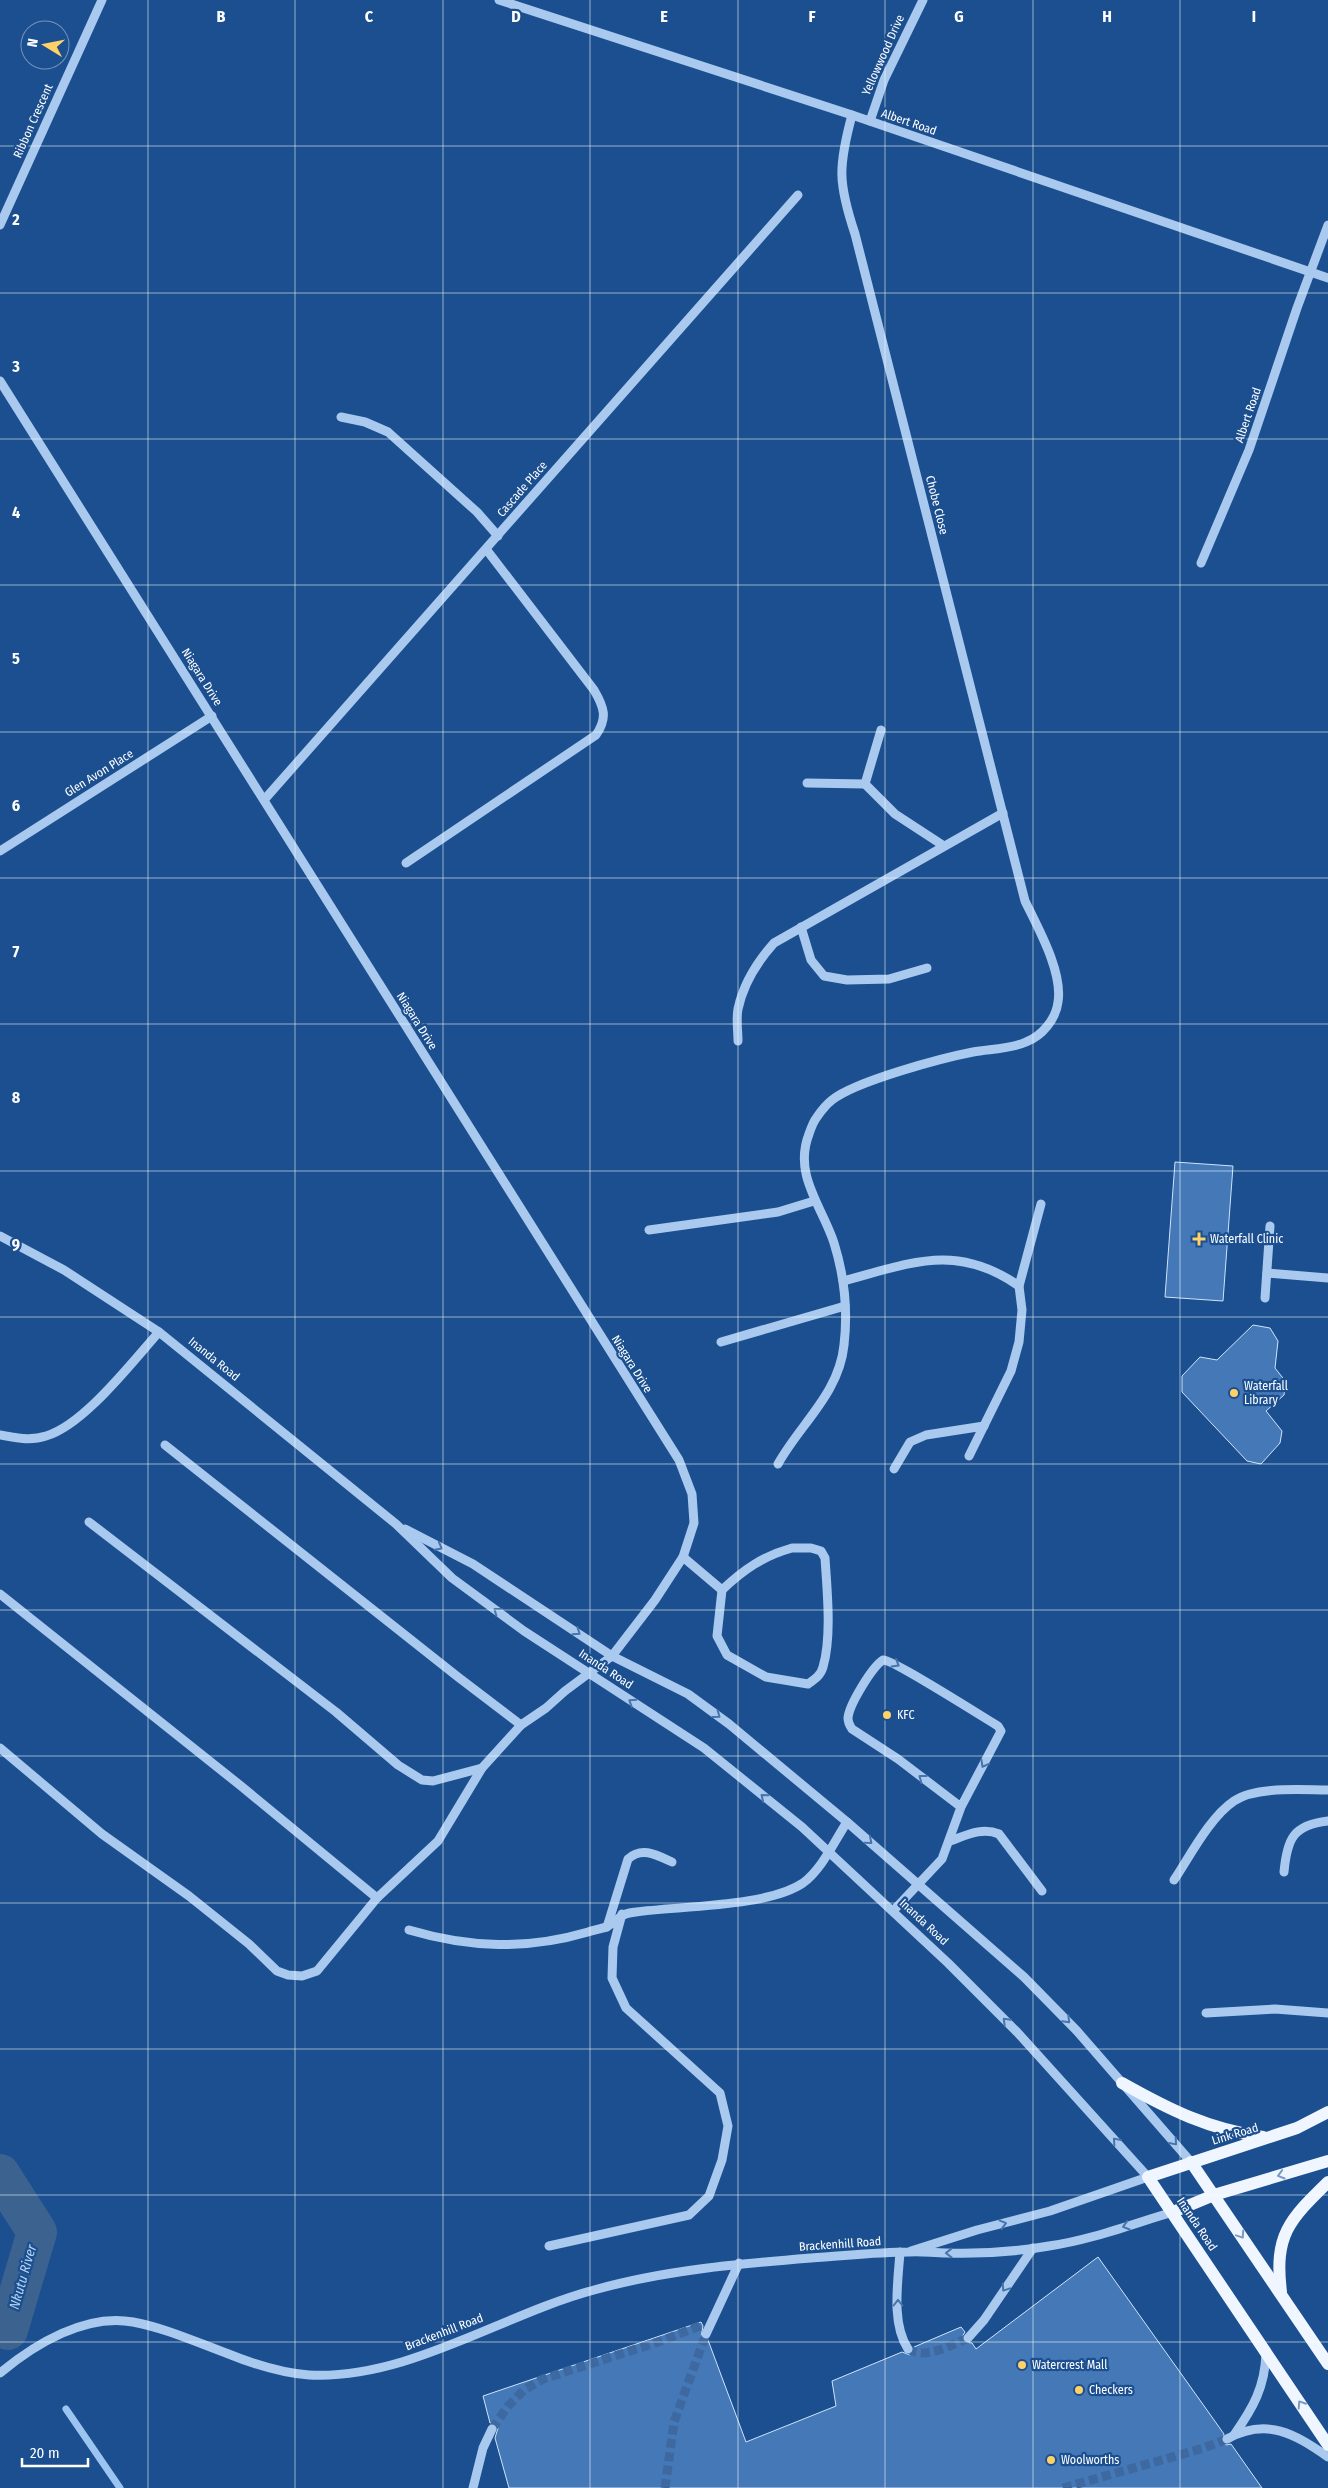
<svg xmlns="http://www.w3.org/2000/svg" width="1328" height="2488" font-family="'Fira Sans Condensed',sans-serif">
<style>
.lines{fill:none;stroke-linecap:round;stroke-linejoin:round}
.stream{stroke:#9cc4f0;stroke-width:7}
.river{stroke:#3c6290;stroke-width:40}
.building{fill:#4478b7;stroke:#cfe3fa}
.minor-tunnel{stroke:#3d69a0;stroke-width:9;stroke-dasharray:9 4.5;stroke-linecap:butt}
.minor{stroke:#a9c9ee;stroke-width:9}
.major{stroke:#f0f6ff;stroke-width:12}
.oneway{stroke:#4674ac}
.oneway2{stroke:#7b9ac1}
.grid{fill:none;stroke:#fff;stroke-width:1;stroke-opacity:0.55}
.poi-dot{fill:#ffd166;stroke:#1b4f8f;stroke-width:2}
.labels{text-anchor:middle;dominant-baseline:central;stroke-width:4.5;stroke-linejoin:round;paint-order:stroke}
.street-label{font-size:12px;fill:#fff;stroke:#1b4f8f}
.poi-label{font-size:12px;fill:#fff;stroke:#1b4f8f;text-anchor:start}
.water-label{font-size:14px;font-style:italic;fill:#b5d3f5;stroke:#1b4f8f}
.grid-label{font-size:16px;text-anchor:middle;font-weight:bold;fill:#fff;stroke:#1b4f8f;stroke-width:4.5;stroke-linejoin:round;paint-order:stroke}
</style>
<rect width="100%" height="100%" fill="#1b4f8f"/>
<g class="lines">
<path class="stream" d="M 66,2409 L 120,2488"/>
<path class="river" d="M 0,2174 L 37,2232 L 8,2330"/>
</g>
<g class="building">
<path d="M 1175,1162 L 1233,1166 L 1223,1301 L 1165,1297 Z"/>
<path d="M 1253,1325 L 1270,1328 L 1278,1341 L 1275,1368 L 1286,1382 L 1284,1395 L 1266,1411 L 1282,1431 L 1280,1443 L 1261,1464 L 1247,1461 L 1182,1392 L 1182,1376 L 1200,1357 L 1217,1360 Z"/>
<path d="M 1098,2257 L 1224,2434 L 1222,2442 L 1226,2445 L 1231,2444 L 1262,2488 L 509,2488 L 495,2438 L 498,2428 L 495,2424 L 490,2423 L 483,2396 L 701,2322 L 703,2326 L 701,2337 L 708,2340 L 746,2442 L 836,2406 L 832,2381 L 902,2352 L 910,2355 L 914,2347 L 961,2327 L 965,2332 L 962,2337 L 964,2342 L 972,2343 L 976,2349 Z"/>
</g>
<g class="lines">
<g class="minor-tunnel">
<path d="M 908,2349 C 926,2360 951,2345 968,2338"/>
<path d="M 492,2429 L 508,2406 L 524,2390 L 543,2379 L 661,2341 L 702,2325"/>
<path d="M 665,2488 L 674,2422 L 706,2334"/>
<path d="M 1063,2488 L 1204,2448 L 1227,2439"/>
</g>
<g class="minor">
<path d="M 499,0 L 852,115 L 1328,278"/>
<path d="M 870,121 L 884,80 L 923,0"/>
<path d="M 0,225 L 102,0"/>
<path d="M 0,381 L 679,1460 L 692,1494 L 694,1523 L 683,1557 L 655,1600 L 612,1656 L 565,1691 L 546,1708 L 521,1725 L 482,1768 L 438,1841 L 377,1898 L 317,1971 L 302,1976 L 288,1975 L 277,1971 L 249,1944 L 189,1896 L 102,1834 L 0,1748"/>
<path d="M 341,417 L 365,422 L 388,432 L 477,512 L 498,536"/>
<path d="M 1201,563 L 1249,450 L 1297,308 L 1328,225"/>
<path d="M 807,783 L 865,784 L 881,730"/>
<path d="M 865,784 L 895,814 L 944,846"/>
<path d="M 264,800 L 798,195"/>
<path d="M 0,851 L 212,716"/>
<path d="M 406,863 L 596,735 C 608,718 604,707 594,690 L 486,549"/>
<path d="M 801,927 L 811,960 L 824,976 L 847,980 L 889,979 L 927,968"/>
<path d="M 738,1041 C 738,1031 736,1019 738,1009 C 743,985 758,961 774,943 L 1003,813"/>
<path d="M 649,1230 L 778,1212 L 814,1201"/>
<path d="M 0,1236 L 64,1270 L 159,1332 L 396,1524 L 452,1578 L 524,1631 L 704,1748 L 802,1827 L 948,1963 L 1017,2032 L 1148,2177 L 1050,2211 L 977,2230 L 911,2251"/>
<path d="M 1267,1273 L 1328,1278"/>
<path d="M 843,1281 C 911,1263 956,1242 1019,1286"/>
<path d="M 1265,1298 L 1270,1226"/>
<path d="M 721,1342 L 845,1306"/>
<path d="M 0,1435 C 15,1438 31,1441 46,1436 C 84,1425 132,1362 159,1332"/>
<path d="M 165,1445 L 458,1677 L 521,1725"/>
<path d="M 969,1456 L 1011,1371 L 1019,1342 L 1022,1310 L 1019,1286 L 1041,1204"/>
<path d="M 778,1464 C 800,1424 839,1394 844,1345 C 848,1311 844,1275 834,1243 C 822,1206 793,1175 809,1134 C 811,1128 813,1122 817,1117 C 821,1111 827,1104 832,1100 C 856,1081 942,1058 973,1052 C 990,1049 1011,1049 1026,1042 C 1042,1036 1056,1019 1058,1002 C 1063,972 1038,928 1025,901 L 855,234 C 838,183 838,167 852,115"/>
<path d="M 894,1469 L 910,1442 L 926,1435 L 984,1426"/>
<path d="M 89,1522 L 336,1712 L 398,1765 L 422,1780 L 433,1781 L 482,1768"/>
<path d="M 405,1529 L 473,1564 L 612,1656 L 688,1694 L 729,1724 L 847,1822 L 1024,1977 L 1077,2031 L 1191,2162"/>
<path d="M 792,1548 L 811,1548 L 821,1551 L 825,1558 C 827,1590 832,1636 823,1667 C 821,1675 815,1679 808,1684 L 766,1677 L 727,1655 L 717,1636 L 722,1590 C 743,1570 763,1556 792,1548 Z"/>
<path d="M 683,1557 L 722,1590"/>
<path d="M 0,1594 L 241,1786 L 377,1898"/>
<path d="M 950,1841 C 967,1835 982,1827 999,1834 L 1042,1891"/>
<path d="M 1284,1872 C 1287,1839 1293,1825 1328,1821"/>
<path d="M 1174,1880 C 1190,1856 1210,1817 1234,1801 C 1256,1786 1302,1790 1328,1790"/>
<path d="M 893,1911 L 942,1859 L 961,1807 L 1001,1731 L 998,1726 C 983,1717 892,1659 883,1660 C 872,1667 849,1705 848,1718 C 848,1723 850,1726 852,1729 L 898,1759 L 961,1807"/>
<path d="M 607,1927 L 628,1859 C 642,1846 657,1855 672,1862"/>
<path d="M 409,1930 C 470,1948 527,1950 588,1932 C 594,1930 601,1929 606,1927 C 620,1920 617,1914 636,1912 C 679,1906 768,1907 803,1883 C 822,1869 834,1842 847,1822"/>
<path d="M 1206,2013 L 1275,2009 L 1328,2013"/>
<path d="M 549,2246 L 689,2215 L 709,2196 L 722,2160 L 728,2126 L 720,2093 L 626,2008 L 612,1978 L 613,1947 L 622,1914"/>
<path d="M 900,2252 C 898,2282 891,2323 908,2349"/>
<path d="M 706,2334 L 739,2263"/>
<path d="M 968,2338 L 984,2320 L 1033,2248"/>
<path d="M 0,2373 C 35,2344 86,2313 133,2322 C 165,2328 196,2342 226,2353 C 253,2364 280,2373 309,2375 C 407,2380 501,2315 594,2290 C 665,2270 738,2264 811,2258 C 844,2256 876,2252 909,2252 C 921,2251 933,2253 946,2253 C 980,2254 1015,2252 1049,2246 C 1091,2240 1132,2224 1173,2212"/>
<path d="M 1234,2435 C 1253,2408 1265,2387 1266,2353"/>
<path d="M 1227,2439 C 1267,2417 1295,2434 1328,2457"/>
<path d="M 473,2488 L 483,2448 L 492,2429"/>
</g>
<g class="major">
<path d="M 1122,2083 C 1170,2110 1208,2129 1263,2137"/>
<path d="M 1328,2112 L 1297,2128 L 1148,2177 L 1328,2445"/>
<path d="M 1191,2162 L 1328,2364"/>
<path d="M 1173,2212 L 1214,2195 L 1328,2161"/>
<path d="M 1281,2292 C 1274,2235 1289,2220 1328,2182"/>
</g>
</g>
<defs><path id="oneway-chevron" d="M-2-3.5L2.5 0L-2 3.5" fill="none" stroke-width="1.6" stroke-linecap="round" stroke-linejoin="round" transform="scale(1.25)"/></defs>
<g class="oneway">
<use href="#oneway-chevron" transform="translate(439 1547) rotate(28)"/>
<use href="#oneway-chevron" transform="translate(497 1611) rotate(-143)"/>
<use href="#oneway-chevron" transform="translate(577 1632) rotate(34)"/>
<use href="#oneway-chevron" transform="translate(896 1664) rotate(30)"/>
<use href="#oneway-chevron" transform="translate(632 1702) rotate(-147)"/>
<use href="#oneway-chevron" transform="translate(717 1715) rotate(36)"/>
<use href="#oneway-chevron" transform="translate(984 1764) rotate(119)"/>
<use href="#oneway-chevron" transform="translate(922 1778) rotate(-143)"/>
<use href="#oneway-chevron" transform="translate(764 1797) rotate(-141)"/>
<use href="#oneway-chevron" transform="translate(869 1841) rotate(41)"/>
<use href="#oneway-chevron" transform="translate(1067 2020) rotate(45)"/>
<use href="#oneway-chevron" transform="translate(1006 2021) rotate(-135)"/>
<use href="#oneway-chevron" transform="translate(1116 2141) rotate(-131)"/>
<use href="#oneway-chevron" transform="translate(1174 2142) rotate(49)"/>
<use href="#oneway-chevron" transform="translate(1003 2224) rotate(-15)"/>
<use href="#oneway-chevron" transform="translate(1126 2226) rotate(163)"/>
<use href="#oneway-chevron" transform="translate(949 2253) rotate(-180)"/>
<use href="#oneway-chevron" transform="translate(1005 2288) rotate(124)"/>
<use href="#oneway-chevron" transform="translate(898 2303) rotate(-90)"/>
</g>
<g class="oneway2">
<use href="#oneway-chevron" transform="translate(1281 2175) rotate(164)"/>
<use href="#oneway-chevron" transform="translate(1241 2235) rotate(56)"/>
<use href="#oneway-chevron" transform="translate(1301 2404) rotate(-123)"/>
</g>
<path class="grid" d="M 148,0 L 148,2488M 295,0 L 295,2488M 443,0 L 443,2488M 590,0 L 590,2488M 738,0 L 738,2488M 885,0 L 885,2488M 1033,0 L 1033,2488M 1180,0 L 1180,2488M 0,146 L 1328,146M 0,293 L 1328,293M 0,439 L 1328,439M 0,585 L 1328,585M 0,732 L 1328,732M 0,878 L 1328,878M 0,1024 L 1328,1024M 0,1171 L 1328,1171M 0,1317 L 1328,1317M 0,1464 L 1328,1464M 0,1610 L 1328,1610M 0,1756 L 1328,1756M 0,1903 L 1328,1903M 0,2049 L 1328,2049M 0,2195 L 1328,2195M 0,2342 L 1328,2342"/>
<g class="poi-dot">
<path d="M1196.5 1231.5h5v5h5v5h-5v5h-5v-5h-5v-5h5z"/>
<circle cx="1234" cy="1393" r="5"/>
<circle cx="887" cy="1715" r="5"/>
<circle cx="1022" cy="2365" r="5"/>
<circle cx="1079" cy="2390" r="5"/>
<circle cx="1051" cy="2460" r="5"/>
</g>
<g class="labels">
<g class="street-label">
<text transform="translate(883 55) rotate(-66)">Yellowwood Drive</text>
<text transform="translate(33 121) rotate(-66)">Ribbon Crescent</text>
<text transform="translate(909 122) rotate(19)">Albert Road</text>
<text transform="translate(1248 415) rotate(-71)">Albert Road</text>
<text transform="translate(522 489) rotate(-49)">Cascade Place</text>
<text transform="translate(937 505) rotate(76)">Chobe Close</text>
<text transform="translate(202 677) rotate(58)">Niagara Drive</text>
<text transform="translate(99 773) rotate(-32)">Glen Avon Place</text>
<text transform="translate(417 1021) rotate(58)">Niagara Drive</text>
<text transform="translate(214 1359) rotate(39)">Inanda Road</text>
<text transform="translate(632 1364) rotate(58)">Niagara Drive</text>
<text transform="translate(606 1669) rotate(33)">Inanda Road</text>
<text transform="translate(924 1922) rotate(43)">Inanda Road</text>
<text transform="translate(1235 2134) rotate(-17)">Link Road</text>
<text transform="translate(1197 2224) rotate(56)">Inanda Road</text>
<text transform="translate(840 2244) rotate(-4)">Brackenhill Road</text>
<text transform="translate(444 2332) rotate(-21)">Brackenhill Road</text>
</g>
<g class="poi-label">
<text x="1210" y="1239">Waterfall Clinic</text>
<text x="1244" y="1386">Waterfall<tspan x="1244" dy="14">Library</tspan></text>
<text x="897" y="1715">KFC</text>
<text x="1032" y="2365">Watercrest Mall</text>
<text x="1089" y="2390">Checkers</text>
<text x="1061" y="2460">Woolworths</text>
</g>
<g class="water-label">
<text transform="translate(23 2277) rotate(-74)">Nkutu River</text>
</g>
</g>
<g class="grid-label">
<text x="221" y="22">B</text>
<text x="369" y="22">C</text>
<text x="516" y="22">D</text>
<text x="664" y="22">E</text>
<text x="812" y="22">F</text>
<text x="959" y="22">G</text>
<text x="1107" y="22">H</text>
<text x="1254" y="22">I</text>
<text x="16" y="225">2</text>
<text x="16" y="372">3</text>
<text x="16" y="518">4</text>
<text x="16" y="664">5</text>
<text x="16" y="811">6</text>
<text x="16" y="957">7</text>
<text x="16" y="1103">8</text>
<text x="16" y="1250">9</text>
</g>
<g transform="translate(45 45) rotate(280)"><circle r="24" fill="#1b4f8f" stroke="#7695bc"/>
<path d="M0-4L9 19L0 12L-9 19Z" fill="#ffd166"/>
<text y="-8" font-size="14" font-weight="bold" text-anchor="middle" fill="#ffffff">N</text>
</g>
<path d="M22 2458v8h66v-8" fill="none" stroke="#ffffff" stroke-width="2.5"/>
<text x="30" y="2458" font-size="15" fill="#ffffff" stroke="#1b4f8f" stroke-width="4" paint-order="stroke">20 m</text>
</svg>
